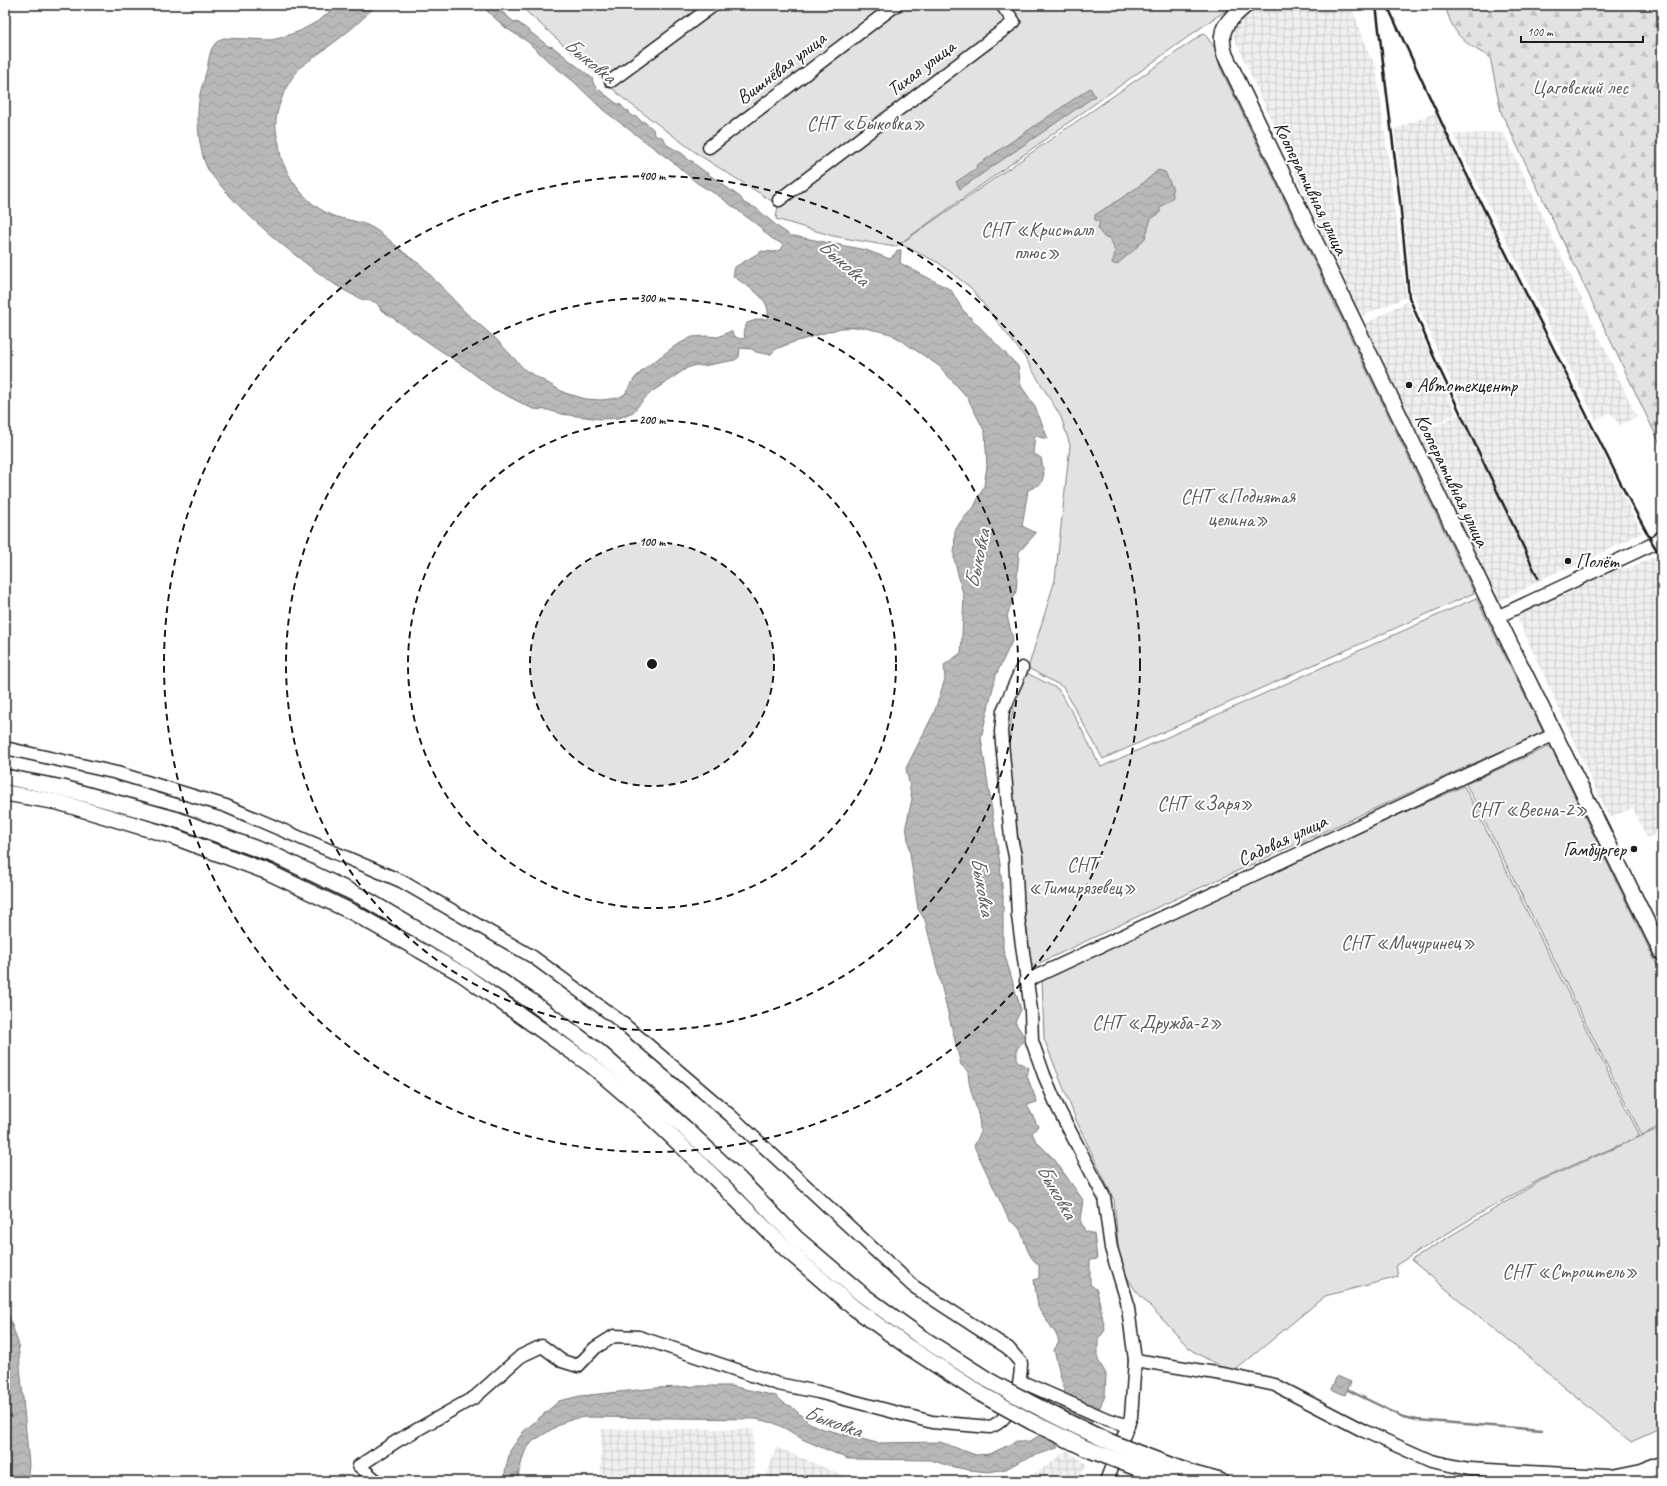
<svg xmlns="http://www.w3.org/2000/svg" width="1667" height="1486" font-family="Caveat,sans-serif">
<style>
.industrial{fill:url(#industrial-grid)}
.green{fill:#e2e2e2;stroke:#7f7f7f}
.forest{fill:url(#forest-firs);stroke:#7f7f7f}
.water{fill:url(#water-waves);stroke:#7a7a7a}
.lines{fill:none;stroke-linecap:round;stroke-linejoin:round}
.stream{stroke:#7a7a7a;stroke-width:2.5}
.minor-casing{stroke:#1c1c1c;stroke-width:15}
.major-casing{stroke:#1c1c1c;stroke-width:18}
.minor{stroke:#fff;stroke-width:12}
.major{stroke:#fff;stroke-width:15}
.rail{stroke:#1c1c1c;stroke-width:2.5}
.major-bridge-casing{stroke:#1c1c1c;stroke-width:18;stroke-linecap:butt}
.major-bridge{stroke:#fff;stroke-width:15}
.ring{fill:none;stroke:#1c1c1c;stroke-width:2;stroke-dasharray:7 5}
.poi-dot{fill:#1c1c1c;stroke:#fff;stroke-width:1.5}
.labels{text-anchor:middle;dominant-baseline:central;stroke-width:4;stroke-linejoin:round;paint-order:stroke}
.street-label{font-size:20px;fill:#1c1c1c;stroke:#fff}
.park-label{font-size:20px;fill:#575757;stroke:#fff}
.poi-label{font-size:20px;fill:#1c1c1c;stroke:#fff;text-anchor:start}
.water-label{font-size:21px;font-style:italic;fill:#5a5a5a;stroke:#fff}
.centre{fill:#1c1c1c;stroke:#fff;stroke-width:2}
.ring-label{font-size:12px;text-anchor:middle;font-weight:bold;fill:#1c1c1c;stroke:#fff;stroke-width:4;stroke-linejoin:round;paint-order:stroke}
</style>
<defs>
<pattern id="industrial-grid" width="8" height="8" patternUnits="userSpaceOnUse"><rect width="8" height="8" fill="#f0f0f0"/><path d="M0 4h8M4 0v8" fill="none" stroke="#cdcdcd"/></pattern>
<pattern id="forest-firs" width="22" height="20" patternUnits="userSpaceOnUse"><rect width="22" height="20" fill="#e2e2e2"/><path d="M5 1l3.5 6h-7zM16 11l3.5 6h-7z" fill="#c1c1c1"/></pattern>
<pattern id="water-waves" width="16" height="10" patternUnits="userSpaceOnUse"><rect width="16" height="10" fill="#b8b8b8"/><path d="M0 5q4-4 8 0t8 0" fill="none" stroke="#9e9e9e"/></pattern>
</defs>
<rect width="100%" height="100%" fill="#fff"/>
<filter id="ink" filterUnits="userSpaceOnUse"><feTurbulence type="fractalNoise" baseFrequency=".025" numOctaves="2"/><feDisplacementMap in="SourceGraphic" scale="8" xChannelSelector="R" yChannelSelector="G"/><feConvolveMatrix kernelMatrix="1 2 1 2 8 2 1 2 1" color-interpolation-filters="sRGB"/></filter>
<g filter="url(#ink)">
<g class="industrial">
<path d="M 1261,5 L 1351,5 L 1369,54 L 1376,66 L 1406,297 L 1360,317 L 1231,31 L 1234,23 Z"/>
<path d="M 1435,113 L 1642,533 L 1565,571 L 1564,568 L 1495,604 L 1414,436 L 1464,412 L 1412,292 L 1395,129 Z"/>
<path d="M 1503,132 L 1637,417 L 1619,425 L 1610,412 L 1596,420 L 1453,134 Z"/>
<path d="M 1407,301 L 1456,414 L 1413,433 L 1363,325 Z"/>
<path d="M 1656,556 L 1662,565 L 1662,831 L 1647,838 L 1633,808 L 1609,818 L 1517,617 L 1523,610 L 1531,605 L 1533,607 L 1562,594 L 1563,596 L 1622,565 L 1626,569 Z"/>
<rect x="601" y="1429" width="153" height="52"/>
<path d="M 776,1447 L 854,1480 L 867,1481 L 765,1481 Z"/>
<path d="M 1067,1451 L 1087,1464 L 1077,1481 L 1015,1481 L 1038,1472 Z"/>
</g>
<g class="green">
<path d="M 519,5 L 1235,5 L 1213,19 L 895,247 L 833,236 L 776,219 L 778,205 L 699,155 L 624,99 Z"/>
<path d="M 1204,33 L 1217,51 L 1220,67 L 1474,593 L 1103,759 L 1063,687 L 1028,668 L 1055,580 L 1070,445 L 1061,417 L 1024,356 L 971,288 L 939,263 L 900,244 Z"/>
<path d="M 1476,598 L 1543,732 L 1160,906 L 1031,967 L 1021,877 L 1021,858 L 1012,792 L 1009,748 L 1011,722 L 1015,700 L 1027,673 L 1058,689 L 1074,715 L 1101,767 Z"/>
<path d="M 1550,746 L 1662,975 L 1662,1125 L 1642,1135 L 1466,784 Z"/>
<path d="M 1464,786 L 1640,1136 L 1539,1180 L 1474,1217 L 1396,1265 L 1398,1277 L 1325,1296 L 1232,1373 L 1191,1350 L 1136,1291 L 1120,1266 L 1114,1200 L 1077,1122 L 1044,1039 L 1042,978 L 1182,910 Z"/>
<path d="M 1662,1127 L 1662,1428 L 1631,1442 L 1411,1260 L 1540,1181 Z"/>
</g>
<path class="forest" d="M 1445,5 L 1662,5 L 1662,448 L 1501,112 L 1490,57 C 1463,43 1453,35 1445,5 Z"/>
<g class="water">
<path d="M 337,5 L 376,5 C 353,31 326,48 299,68 C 288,82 278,102 276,120 C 275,128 277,136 279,144 C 280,152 281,160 285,167 C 293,185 308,203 325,212 C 340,221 358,219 373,228 C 391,239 404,255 421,265 L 466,313 L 495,338 L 525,370 L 565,393 L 586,399 L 601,400 L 618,398 L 625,394 L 634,379 L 645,368 L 675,346 L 692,337 L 707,336 L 718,337 L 731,331 L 734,336 L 740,339 L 745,338 L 744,331 L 747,323 L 759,319 L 767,319 C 774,299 746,286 733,276 L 735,267 L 762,251 L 774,252 L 782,249 L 783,245 C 780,242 778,242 775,240 C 770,238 763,231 760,227 L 719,196 L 697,183 L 674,163 L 603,110 L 573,81 L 549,62 L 528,42 L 506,28 L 488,12 L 482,5 L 494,5 L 514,22 L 519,23 L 548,46 L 553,47 L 592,78 L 594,85 L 597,88 L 616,103 L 621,105 L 625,110 L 629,111 L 630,115 C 635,118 638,115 641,122 L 643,121 L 653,129 L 654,134 L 658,137 L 661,136 L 664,139 L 667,145 L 683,154 L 690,161 L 693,161 L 693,163 L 740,197 L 744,203 L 756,208 L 778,227 L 787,233 L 789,236 L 794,236 L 866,250 L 890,259 L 898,250 L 901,250 L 900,263 L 951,290 L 962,309 L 1018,366 L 1021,386 L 1035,406 L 1048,439 L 1035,436 L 1033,453 L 1041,458 L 1044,474 L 1041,484 L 1028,490 L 1022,526 L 1036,533 L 1019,552 L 1016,591 L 1007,616 L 1013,639 L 996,675 L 981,738 L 1000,864 L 1003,896 L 1003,949 L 1021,1010 L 1015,1022 L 1025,1038 L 1017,1049 L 1017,1061 L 1029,1068 L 1027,1076 L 1037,1102 L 1027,1105 L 1038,1126 L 1032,1133 L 1036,1141 L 1054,1159 L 1083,1200 L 1080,1220 L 1085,1231 L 1094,1234 L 1097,1259 L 1090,1260 L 1090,1284 L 1097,1290 L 1105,1330 L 1098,1340 L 1098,1360 L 1106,1374 L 1105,1396 L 1094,1420 L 1086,1430 L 1057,1448 L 1022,1460 L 1006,1469 L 988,1472 L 970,1470 L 949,1466 L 931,1460 L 848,1459 L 802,1439 L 788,1430 L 774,1423 L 756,1419 L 585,1417 L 567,1420 L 533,1441 L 525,1451 L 519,1471 L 518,1481 L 505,1481 L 505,1472 L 510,1451 L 523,1432 L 559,1401 L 580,1396 L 657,1388 L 700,1386 L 731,1386 L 776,1396 L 785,1404 L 791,1406 L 808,1422 L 820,1428 L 877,1443 L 940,1442 L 976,1455 L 990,1454 L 1017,1441 L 1030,1441 L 1046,1432 L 1066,1398 L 1054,1350 L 1059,1342 L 1056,1334 L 1038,1307 L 1034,1280 L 1039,1278 L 1039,1265 C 1026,1256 1026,1241 1019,1228 C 1017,1225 1012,1223 1009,1220 L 974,1146 C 976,1142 980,1136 980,1131 C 981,1112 968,1092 968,1071 L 961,1065 L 925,920 L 918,909 L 906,826 L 912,799 L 906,768 L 934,713 L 945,679 L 944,665 L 961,653 L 964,598 L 954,558 L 955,531 L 961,521 L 974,507 L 984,486 L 987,466 L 985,432 L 967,397 L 939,366 L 908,345 L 891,334 L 861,327 L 841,328 L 791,343 L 776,349 L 771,354 L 766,354 L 756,352 L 752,349 L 740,348 L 739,357 L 735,360 L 703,366 L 696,365 L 687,368 L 653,391 L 645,398 L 633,412 L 619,418 L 601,419 L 561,414 L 548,410 L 533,409 L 492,388 L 469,370 L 387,314 L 381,310 L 377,303 C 370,300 364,301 357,297 C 336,287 317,272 299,258 C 271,236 244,213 221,186 C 215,179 208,171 205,163 C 198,142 196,116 200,94 C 201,88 204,82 205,76 C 210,63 207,43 224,38 L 271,40 L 280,38 L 300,31 L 320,20 Z"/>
<path d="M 1090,88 L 1095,96 L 960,189 L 956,182 L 977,168 L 976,166 Z"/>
<path d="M 1158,170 L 1165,172 L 1172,187 L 1173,197 L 1160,208 L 1160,213 L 1151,219 L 1145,238 L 1134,250 L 1116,265 L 1112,263 C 1117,252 1114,248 1110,238 L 1104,237 L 1098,229 L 1100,221 L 1095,220 L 1095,215 C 1116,201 1140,188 1158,170 Z"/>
<path d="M 5,1304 L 18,1343 L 29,1465 L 27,1481 L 5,1481 Z"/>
<path d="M 1337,1376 L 1351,1382 L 1345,1395 L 1331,1389 Z"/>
</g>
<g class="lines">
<path class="stream" d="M 1348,1390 L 1403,1417 L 1417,1420 L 1541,1430"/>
<defs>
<g id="minor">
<path d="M 611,81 L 714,5"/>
<path d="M 709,147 L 896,5"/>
<path d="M 779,200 L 1014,22 L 1002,5"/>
<path d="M 1497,617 L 1653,544 L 1662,537"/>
<path d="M 1022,668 L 1003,711 L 1001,732 L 1011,838 L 1015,856 L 1018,916 L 1031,1010 L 1032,1041 L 1044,1075 L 1058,1108 L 1104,1197 L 1111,1248 L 1127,1301 L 1135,1360 L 1131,1417 L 1106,1481"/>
<path d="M 5,748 L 117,773 L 226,806 L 401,881 L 533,957 L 620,1021 L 731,1116 L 913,1286 L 1008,1348 L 1021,1363 C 1021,1385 1013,1419 990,1427 L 932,1422 L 818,1392 L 778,1384 L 639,1337 L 614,1336 L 595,1348 L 578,1366 L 562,1361 L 542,1346 L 521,1356 L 475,1397 L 397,1441 L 359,1466 L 377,1481"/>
<path d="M 1026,981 L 1555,734"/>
<path d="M 1135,1360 L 1228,1375 L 1275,1385 L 1364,1431 L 1431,1461 L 1469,1469 L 1607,1476"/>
<path d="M 1020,1381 L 1104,1418 L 1128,1426"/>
</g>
<g id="major">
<path d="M 1246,5 C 1227,21 1217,29 1225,55 L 1484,591 L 1662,953"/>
<path d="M 5,777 L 63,788 L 178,820 L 276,856 L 362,897 L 472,962 L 532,1002 L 599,1052 L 686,1129 L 739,1179 L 796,1238 L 864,1296 L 921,1337 L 988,1380"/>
<path d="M 5,793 L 58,802 L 172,836 L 268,872 L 354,913 L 462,974 L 591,1065 L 647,1113 L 708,1171 L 785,1248 L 853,1307 L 907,1346 L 981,1394"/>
<path d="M 1194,1474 L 1220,1481"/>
<path d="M 1597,1481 L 1641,1472 L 1662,1464"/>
</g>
</defs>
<use href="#minor" class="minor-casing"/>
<use href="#major" class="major-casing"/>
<use href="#minor" class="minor"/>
<use href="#major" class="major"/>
<g class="rail">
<path d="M 1376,5 L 1400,201 L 1409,297 L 1433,355 L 1538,578"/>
<path d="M 1387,5 L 1451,143 L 1625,492 L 1653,544 L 1662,558"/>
</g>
<defs>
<g id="major-bridge">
<path d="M 988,1380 C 1024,1400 1060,1419 1097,1436 C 1128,1450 1161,1462 1194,1474"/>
<path d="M 981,1394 L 1032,1422 L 1085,1448 L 1171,1481"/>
</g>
</defs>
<use href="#major-bridge" class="major-bridge-casing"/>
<use href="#major-bridge" class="major-bridge"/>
</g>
</g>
<circle cx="652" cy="664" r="122" fill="#1c1c1c" fill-opacity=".12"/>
<g class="ring">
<circle cx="652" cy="664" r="122"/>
<circle cx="652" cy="664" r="244"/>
<circle cx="652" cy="664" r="366"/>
<circle cx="652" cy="664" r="488"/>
</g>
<g class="poi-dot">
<circle cx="1409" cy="385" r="4"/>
<circle cx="1568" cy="561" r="4"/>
<circle cx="1634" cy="849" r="4"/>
</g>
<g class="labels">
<g class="street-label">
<text transform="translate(781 68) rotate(-37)">Вишнёвая улица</text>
<text transform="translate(921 68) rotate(-37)">Тихая улица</text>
<text transform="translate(1311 188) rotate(64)">Кооперативная улица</text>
<text transform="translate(1452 480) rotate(64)">Кооперативная улица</text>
<text transform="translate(1282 840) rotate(-25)">Садовая улица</text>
</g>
<g class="park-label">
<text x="1580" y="87">Цаговский лес</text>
<text x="866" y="123">СНТ «Быковка»</text>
<text x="1037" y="229">СНТ «Кристалл<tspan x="1037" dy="23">плюс»</tspan></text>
<text x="1238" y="496">СНТ «Поднятая<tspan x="1238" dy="23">целина»</tspan></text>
<text x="1205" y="803">СНТ «Заря»</text>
<text x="1529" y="809">СНТ «Весна-2»</text>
<text x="1082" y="864">СНТ<tspan x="1082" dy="23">«Тимирязевец»</tspan></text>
<text x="1408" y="942">СНТ «Мичуринец»</text>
<text x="1157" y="1022">СНТ «Дружба-2»</text>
<text x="1570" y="1271">СНТ «Строитель»</text>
</g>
<g class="poi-label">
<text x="1417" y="385">Автотехцентр</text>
<text x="1576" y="561">Полёт</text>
<text x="1626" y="849" text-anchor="end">Гамбургер</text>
</g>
<g class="water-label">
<text transform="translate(590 60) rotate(39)">Быковка</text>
<text transform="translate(844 262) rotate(41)">Быковка</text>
<text transform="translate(977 559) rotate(-78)">Быковка</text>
<text transform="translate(983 886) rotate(80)">Быковка</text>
<text transform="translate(1057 1191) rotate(60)">Быковка</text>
<text transform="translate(833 1421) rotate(20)">Быковка</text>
</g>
</g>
<circle cx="652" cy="664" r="6" class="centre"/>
<g class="ring-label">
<text x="652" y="180">400 m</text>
<text x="652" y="302">300 m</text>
<text x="652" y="424">200 m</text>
<text x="652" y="546">100 m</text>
</g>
<rect width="1667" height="1486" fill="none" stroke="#fff" stroke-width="20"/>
<rect x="10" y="10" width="1647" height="1466" fill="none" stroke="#1c1c1c" stroke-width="1.5" filter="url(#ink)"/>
<path d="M1521 36v6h122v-6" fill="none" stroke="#1c1c1c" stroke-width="2"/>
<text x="1527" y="36" font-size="12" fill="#1c1c1c" stroke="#ffffff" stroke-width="3" paint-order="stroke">100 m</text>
</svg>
